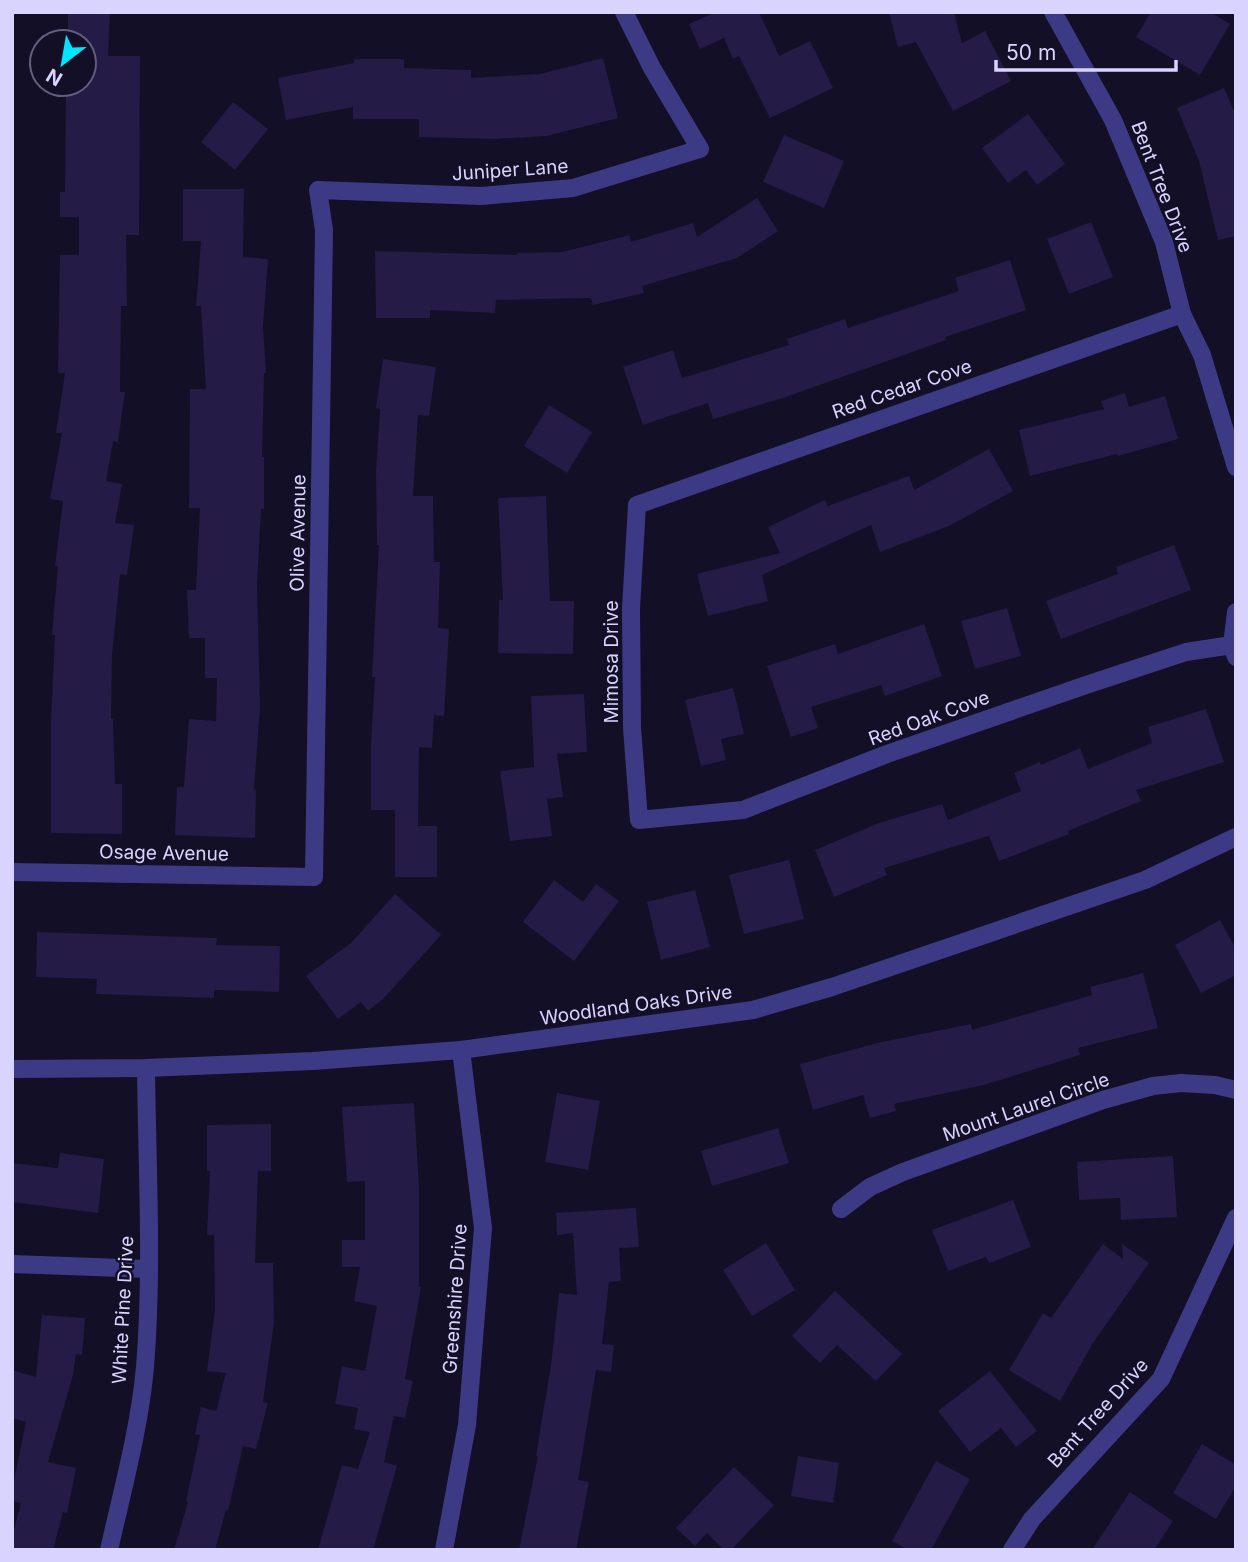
<svg xmlns="http://www.w3.org/2000/svg" width="1248" height="1562" font-family="Inter,sans-serif">
<style>
.building{fill:#241b47}
.lines{fill:none;stroke-linecap:round;stroke-linejoin:round}
.minor{stroke:#3d3a85;stroke-width:18}
.labels{text-anchor:middle;dominant-baseline:central;stroke-width:5;stroke-linejoin:round;paint-order:stroke}
.street-label{font-size:19px;fill:#d9d4ff;stroke:#130f26}
</style>
<rect width="100%" height="100%" fill="#130f26"/>
<g class="building">
<path d="M 68,12 L 110,12 L 108,56 L 140,56 L 139,235 L 126,235 L 127,306 L 121,306 L 120,392 L 125,392 L 118,442 L 113,441 L 106,481 L 122,484 L 115,523 L 134,525 L 127,575 L 120,574 L 112,655 L 111,719 L 113,719 L 115,784 L 122,784 L 122,834 L 51,833 L 51,721 L 55,635 L 52,635 L 58,566 L 55,566 L 63,501 L 50,499 L 62,433 L 56,433 L 65,373 L 58,373 L 60,255 L 79,255 L 79,217 L 60,217 L 60,192 L 65,192 L 66,84 L 84,84 L 84,35 L 68,35 Z"/>
<path d="M 716,12 L 759,12 L 779,56 L 810,41 L 833,88 L 770,118 L 739,56 L 733,59 L 724,38 L 700,49 L 689,24 Z"/>
<path d="M 889,12 L 954,12 L 962,43 L 985,31 L 1011,81 L 953,111 L 916,42 L 898,47 Z"/>
<path d="M 1151,12 L 1210,12 L 1230,24 L 1200,75 L 1136,37 Z"/>
<path d="M 603,58 L 618,118 L 546,136 L 495,139 L 419,137 L 419,119 L 353,119 L 353,107 L 286,120 L 278,78 L 354,63 L 354,59 L 404,59 L 404,68 L 471,70 L 471,78 L 540,74 Z"/>
<path d="M 1224,88 L 1236,116 L 1236,236 L 1218,240 L 1199,161 L 1177,108 Z"/>
<path d="M 233,102 L 268,129 L 235,170 L 201,142 Z"/>
<path d="M 1028,114 L 1065,164 L 1037,185 L 1026,170 L 1008,183 L 982,148 Z"/>
<path d="M 784,135 L 844,161 L 824,208 L 763,182 Z"/>
<path d="M 183,189 L 244,189 L 243,257 L 268,259 L 263,326 L 266,373 L 264,373 L 262,457 L 264,457 L 264,509 L 261,509 L 257,584 L 260,707 L 254,789 L 256,790 L 255,838 L 175,835 L 177,787 L 184,787 L 189,719 L 216,721 L 217,678 L 205,678 L 205,638 L 189,638 L 187,590 L 196,590 L 200,508 L 189,508 L 190,389 L 206,389 L 201,306 L 196,306 L 201,241 L 183,241 Z"/>
<path d="M 757,198 L 778,231 L 737,258 L 642,286 L 644,293 L 593,305 L 591,298 L 496,300 L 495,313 L 430,310 L 430,318 L 376,318 L 375,251 L 517,255 L 517,253 L 562,252 L 630,235 L 631,242 L 693,223 L 697,237 Z"/>
<path d="M 1091,222 L 1113,277 L 1069,294 L 1047,239 Z"/>
<path d="M 1010,260 L 1026,310 L 945,337 L 946,340 L 783,398 L 713,419 L 708,403 L 643,425 L 623,367 L 673,350 L 682,378 L 789,345 L 787,339 L 845,319 L 848,328 L 959,291 L 955,278 Z"/>
<path d="M 383,359 L 436,367 L 429,416 L 418,415 L 413,496 L 433,496 L 434,562 L 440,562 L 438,628 L 449,629 L 444,716 L 434,715 L 432,748 L 419,747 L 418,826 L 437,826 L 437,877 L 395,877 L 395,810 L 371,810 L 371,744 L 375,677 L 372,677 L 379,545 L 377,545 L 376,471 L 380,409 L 376,408 Z"/>
<path d="M 1125,393 L 1129,407 L 1165,396 L 1178,439 L 1118,456 L 1117,454 L 1030,476 L 1019,430 L 1104,409 L 1101,401 Z"/>
<path d="M 549,405 L 592,432 L 567,473 L 524,446 Z"/>
<path d="M 989,449 L 1013,491 L 949,526 L 880,552 L 871,525 L 762,575 L 768,601 L 708,616 L 697,574 L 780,553 L 768,527 L 825,500 L 828,506 L 909,476 L 914,490 Z"/>
<path d="M 546,496 L 550,601 L 574,601 L 573,654 L 498,653 L 499,600 L 503,600 L 498,498 Z"/>
<path d="M 1174,545 L 1191,590 L 1061,639 L 1046,601 L 1118,574 L 1116,567 Z"/>
<path d="M 1007,608 L 1021,656 L 975,669 L 961,621 Z"/>
<path d="M 924,624 L 942,676 L 885,696 L 881,685 L 811,707 L 818,728 L 791,737 L 767,666 L 835,644 L 838,654 Z"/>
<path d="M 733,688 L 744,734 L 721,739 L 726,760 L 701,766 L 685,700 Z"/>
<path d="M 584,694 L 587,752 L 557,754 L 563,797 L 547,799 L 552,836 L 510,841 L 500,771 L 534,767 L 531,696 Z"/>
<path d="M 1206,709 L 1224,762 L 1136,790 L 1141,801 L 1068,831 L 1069,834 L 999,861 L 989,836 L 884,868 L 887,875 L 834,897 L 815,850 L 879,823 L 942,804 L 948,820 L 1021,791 L 1014,773 L 1040,762 L 1041,765 L 1080,748 L 1088,769 L 1152,743 L 1148,727 Z"/>
<path d="M 789,860 L 804,919 L 744,934 L 729,875 Z"/>
<path d="M 554,880 L 583,902 L 596,884 L 619,901 L 574,961 L 523,922 Z"/>
<path d="M 695,890 L 710,947 L 661,960 L 647,902 Z"/>
<path d="M 395,894 L 441,935 L 384,998 L 368,1011 L 361,1002 L 338,1019 L 306,976 L 351,943 Z"/>
<path d="M 1220,920 L 1236,949 L 1236,975 L 1201,993 L 1175,945 Z"/>
<path d="M 37,932 L 217,938 L 216,945 L 280,946 L 279,992 L 214,990 L 214,998 L 96,994 L 97,979 L 36,977 Z"/>
<path d="M 1143,973 L 1158,1028 L 1078,1048 L 1080,1055 L 984,1085 L 894,1104 L 896,1111 L 870,1118 L 863,1095 L 813,1110 L 800,1064 L 877,1043 L 971,1024 L 972,1030 L 1092,995 L 1090,987 Z"/>
<path d="M 557,1093 L 600,1101 L 588,1170 L 545,1162 Z"/>
<path d="M 414,1103 L 419,1188 L 419,1287 L 421,1287 L 405,1379 L 413,1381 L 405,1418 L 394,1416 L 384,1462 L 397,1466 L 373,1550 L 318,1550 L 342,1465 L 358,1469 L 370,1432 L 354,1429 L 358,1408 L 335,1404 L 342,1366 L 365,1371 L 377,1306 L 354,1301 L 360,1267 L 342,1267 L 342,1240 L 365,1240 L 365,1181 L 347,1182 L 342,1107 Z"/>
<path d="M 271,1124 L 271,1171 L 258,1171 L 255,1263 L 273,1263 L 274,1322 L 263,1402 L 268,1403 L 256,1449 L 243,1446 L 228,1511 L 226,1510 L 215,1550 L 174,1550 L 188,1502 L 186,1501 L 200,1435 L 195,1434 L 201,1407 L 216,1411 L 226,1373 L 207,1371 L 215,1310 L 214,1235 L 207,1235 L 210,1171 L 207,1171 L 207,1125 Z"/>
<path d="M 778,1128 L 789,1163 L 712,1186 L 701,1151 Z"/>
<path d="M 60,1153 L 104,1159 L 98,1213 L 12,1202 L 12,1163 L 58,1168 Z"/>
<path d="M 1173,1156 L 1177,1217 L 1121,1220 L 1120,1198 L 1079,1200 L 1077,1162 Z"/>
<path d="M 1013,1200 L 1031,1247 L 989,1263 L 986,1257 L 948,1271 L 932,1230 Z"/>
<path d="M 636,1208 L 639,1247 L 619,1248 L 621,1281 L 609,1282 L 602,1344 L 614,1345 L 611,1372 L 596,1370 L 578,1480 L 589,1482 L 576,1550 L 519,1550 L 538,1456 L 536,1456 L 551,1365 L 559,1293 L 577,1295 L 573,1233 L 557,1235 L 556,1213 Z"/>
<path d="M 766,1243 L 795,1290 L 752,1316 L 723,1270 Z"/>
<path d="M 1103,1244 L 1123,1259 L 1122,1244 L 1149,1263 L 1093,1343 L 1060,1401 L 1009,1370 L 1043,1313 L 1051,1318 Z"/>
<path d="M 835,1291 L 902,1354 L 876,1381 L 837,1345 L 820,1363 L 792,1336 Z"/>
<path d="M 42,1315 L 85,1318 L 82,1355 L 76,1354 L 73,1375 L 48,1462 L 76,1468 L 67,1513 L 63,1512 L 53,1550 L 12,1550 L 12,1537 L 21,1503 L 12,1501 L 12,1480 L 14,1480 L 26,1422 L 12,1418 L 12,1370 L 36,1377 Z"/>
<path d="M 990,1371 L 1037,1431 L 1016,1447 L 1001,1428 L 970,1452 L 938,1411 Z"/>
<path d="M 1202,1444 L 1236,1465 L 1236,1486 L 1216,1519 L 1173,1493 Z"/>
<path d="M 798,1456 L 839,1463 L 833,1503 L 791,1496 Z"/>
<path d="M 936,1461 L 970,1479 L 931,1550 L 909,1550 L 892,1541 Z"/>
<path d="M 734,1467 L 774,1505 L 731,1550 L 724,1550 L 707,1533 L 695,1546 L 676,1528 Z"/>
<path d="M 1130,1492 L 1173,1521 L 1154,1550 L 1092,1550 Z"/>
</g>
<g class="lines">
<g class="minor">
<path d="M 1053,12 L 1113,120 L 1164,242 L 1182,314 L 1202,355 L 1236,467"/>
<path d="M 1182,314 L 637,505 L 631,608 L 632,728 L 639,820 L 743,810 L 887,754 L 1089,684 L 1186,652 L 1232,645"/>
<path d="M 1236,612 L 1232,645 L 1236,657"/>
<path d="M 12,872 L 314,877 L 324,230 L 318,190 L 481,196 L 573,188 L 700,149 L 652,68 L 624,12"/>
<path d="M 12,1069 L 146,1068 L 313,1061 L 461,1050 L 753,1010 L 832,987 L 1145,880 L 1236,837"/>
<path d="M 841,1209 L 870,1187 L 903,1172 L 1103,1100 L 1153,1086 L 1181,1083 L 1215,1085 L 1236,1090"/>
<path d="M 12,1264 L 149,1269"/>
<path d="M 109,1550 C 122,1492 140,1426 145,1367 C 153,1268 147,1168 146,1068"/>
<path d="M 444,1550 L 467,1425 L 483,1228 L 461,1050"/>
<path d="M 1012,1550 L 1032,1519 L 1161,1379 L 1236,1218"/>
</g>
</g>
<g class="labels">
<g class="street-label">
<text transform="translate(510 170) rotate(-4)">Juniper Lane</text>
<text transform="translate(1162 187) rotate(69)">Bent Tree Drive</text>
<text transform="translate(902 389) rotate(-19)">Red Cedar Cove</text>
<text transform="translate(298 533) rotate(-89)">Olive Avenue</text>
<text transform="translate(611 662) rotate(-90)">Mimosa Drive</text>
<text transform="translate(929 718) rotate(-20)">Red Oak Cove</text>
<text transform="translate(164 853) rotate(1)">Osage Avenue</text>
<text transform="translate(636 1005) rotate(-8)">Woodland Oaks Drive</text>
<text transform="translate(1026 1107) rotate(-19)">Mount Laurel Circle</text>
<text transform="translate(455 1299) rotate(-86)">Greenshire Drive</text>
<text transform="translate(123 1310) rotate(-87)">White Pine Drive</text>
<text transform="translate(1098 1413) rotate(-48)">Bent Tree Drive</text>
</g>
</g>
<rect width="1248" height="1562" fill="none" stroke="#d9d4ff" stroke-width="28"/>
<g transform="translate(63 63) rotate(211)"><circle r="33" fill="#130f26" stroke="#625e7d" stroke-width="2"/>
<path d="M0-5L12 26L0 18L-12 26Z" fill="#00e5ff"/>
<text y="-10" font-size="19" font-weight="bold" text-anchor="middle" fill="#d9d4ff">N</text>
</g>
<path d="M996 60v10h180v-10" fill="none" stroke="#d9d4ff" stroke-width="3.5"/>
<text x="1006" y="60" font-size="21" fill="#d9d4ff" stroke="#130f26" stroke-width="5" paint-order="stroke">50 m</text>
</svg>
